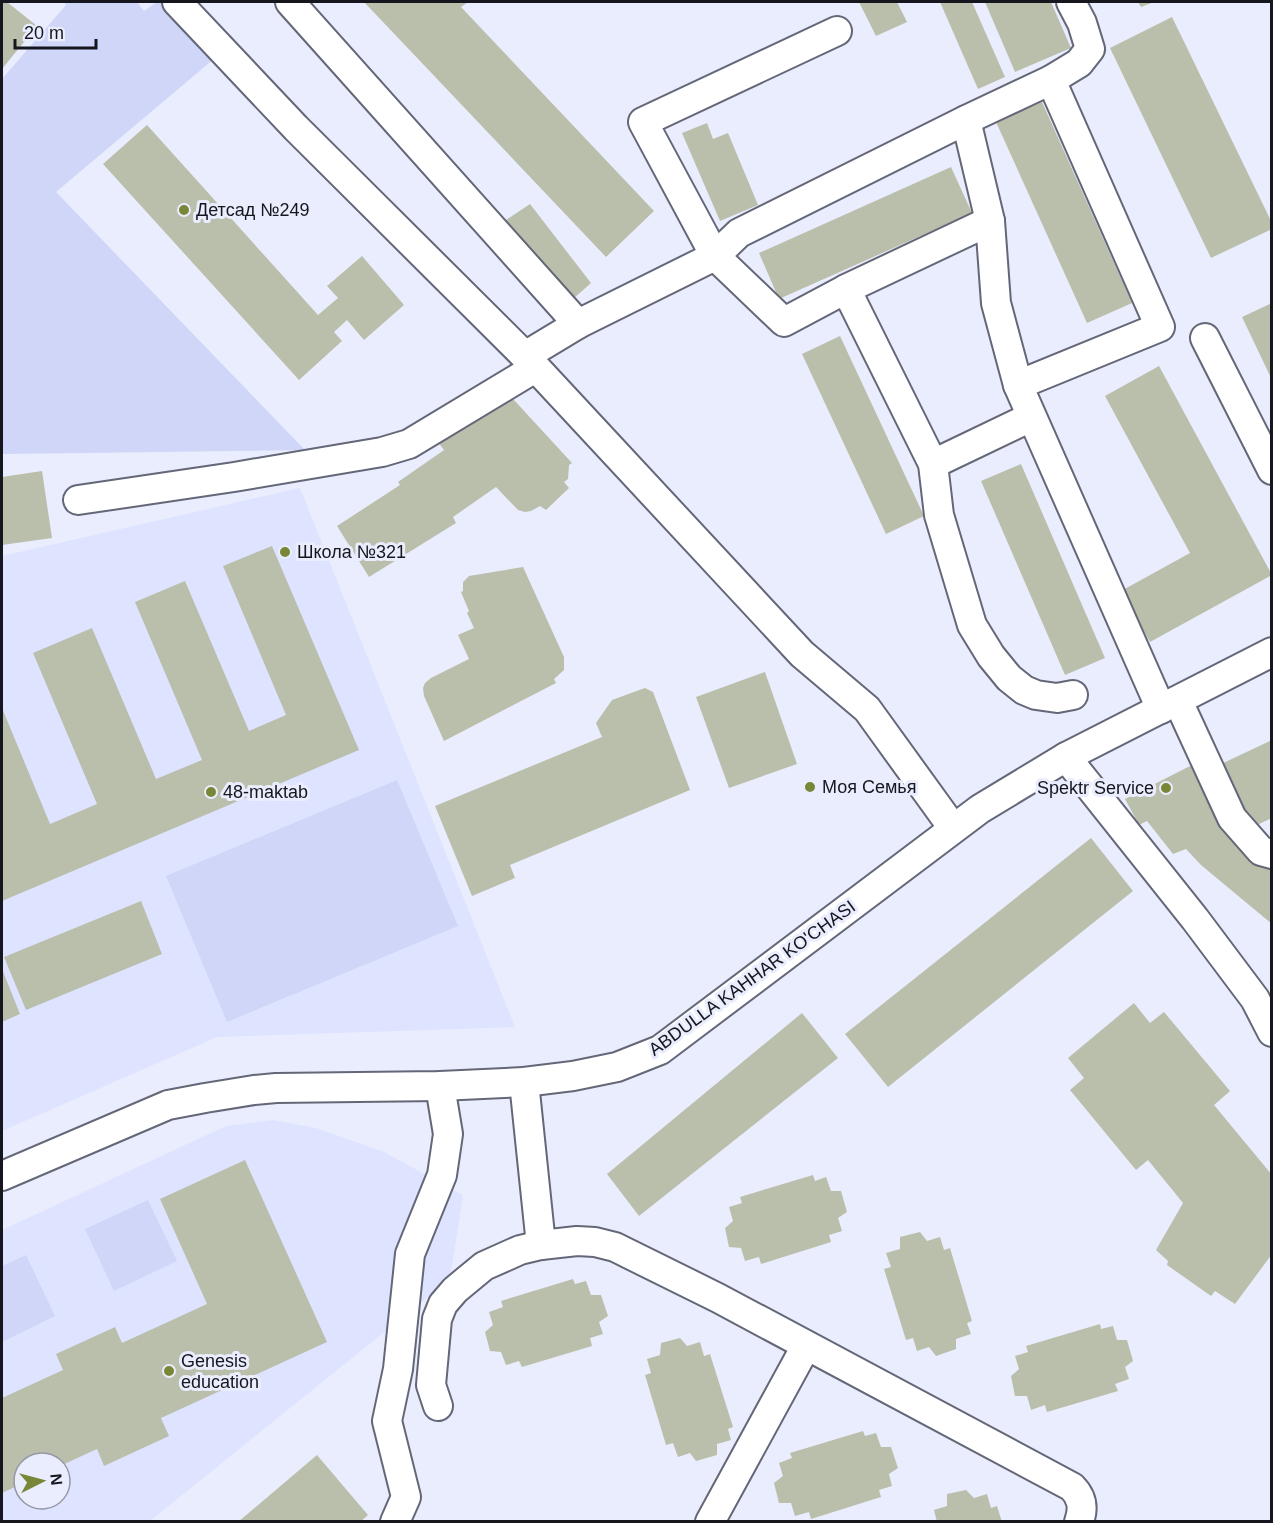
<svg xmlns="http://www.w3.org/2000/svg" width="1273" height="1523" font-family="Helvetica,sans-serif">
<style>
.built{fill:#dee4ff;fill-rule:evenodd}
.green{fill:#cfd6f7}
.building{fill:#babfac}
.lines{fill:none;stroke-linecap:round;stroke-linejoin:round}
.minor-casing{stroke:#636777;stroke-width:32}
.minor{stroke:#fff;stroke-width:28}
.poi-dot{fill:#788736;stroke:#eaedfd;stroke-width:2}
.labels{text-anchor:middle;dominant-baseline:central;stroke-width:6;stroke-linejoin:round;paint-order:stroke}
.poi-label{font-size:18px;fill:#16171e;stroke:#eaedfd;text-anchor:start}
.street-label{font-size:18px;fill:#16171e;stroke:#eaedfd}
</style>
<rect width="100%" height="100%" fill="#eaedfd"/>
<g class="built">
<path d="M 300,488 L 515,1027 L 217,1037 L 2,1131 L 2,556 Z"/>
<path d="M 273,1120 L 316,1128 L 384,1152 L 463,1195 L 450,1279 L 150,1521 L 2,1521 L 2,1230 L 226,1126 ZM 24,1463 L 60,1463 L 60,1499 L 24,1499 Z"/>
</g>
<g class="green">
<path d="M 64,2 L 137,2 L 144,11 L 157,2 L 164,2 L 215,58 L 56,192 L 305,450 L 2,454 L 2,79 L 66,5 Z"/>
<path d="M 397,780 L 458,926 L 227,1022 L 166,876 Z"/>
<path d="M 148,1200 L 177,1261 L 114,1291 L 85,1229 Z"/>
<path d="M 26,1255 L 55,1316 L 2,1342 L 2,1266 Z"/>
</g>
<g class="building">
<path d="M 2,2 L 7,2 L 37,26 L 2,69 Z"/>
<path d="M 364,2 L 468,2 L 461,7 L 654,211 L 606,257 Z"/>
<path d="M 859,2 L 897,2 L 907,22 L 876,36 Z"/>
<path d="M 940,2 L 972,2 L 1005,77 L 978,89 Z"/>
<path d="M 985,2 L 1051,2 L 1071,48 L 1015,72 Z"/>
<path d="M 1138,2 L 1154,2 L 1141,7 Z"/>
<path d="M 1172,17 L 1272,223 L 1272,229 L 1211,258 L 1110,48 Z"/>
<path d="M 1042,102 L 1132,303 L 1087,323 L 996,122 Z"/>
<path d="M 707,123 L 713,139 L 728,133 L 758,205 L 720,221 L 682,133 Z"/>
<path d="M 147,125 L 318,315 L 338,298 L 327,286 L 362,256 L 404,305 L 364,340 L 347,320 L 334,332 L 342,341 L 299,380 L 103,164 Z"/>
<path d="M 951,167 L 972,213 L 779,299 L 759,253 Z"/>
<path d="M 530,204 L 591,283 L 573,299 L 503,222 Z"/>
<path d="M 1272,303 L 1272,380 L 1242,317 Z"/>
<path d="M 840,336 L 924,516 L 886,534 L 802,354 Z"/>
<path d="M 1159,366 L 1272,575 L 1150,642 L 1121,591 L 1190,553 L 1105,396 Z"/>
<path d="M 506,395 L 514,400 L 572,463 L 569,465 L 568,479 L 564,482 L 569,488 L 546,510 L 540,506 L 531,511 L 525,512 L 518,510 L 496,487 L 453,517 L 456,523 L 369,577 L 337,526 L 400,485 L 398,482 L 444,450 L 435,438 Z"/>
<path d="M 1021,464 L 1105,658 L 1065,675 L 981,481 Z"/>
<path d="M 42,471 L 52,538 L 2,545 L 2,477 Z"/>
<path d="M 272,546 L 359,750 L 2,901 L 2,708 L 50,824 L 97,804 L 33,653 L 92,628 L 156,779 L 202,760 L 135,602 L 185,581 L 249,731 L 286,715 L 223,566 Z"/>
<path d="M 523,567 L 564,657 L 564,670 L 554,679 L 556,683 L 444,741 L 424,696 L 423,688 L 425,683 L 431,678 L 469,659 L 458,635 L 474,628 L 467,613 L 469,611 L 461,592 L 463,591 L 463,582 L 469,576 Z"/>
<path d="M 765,672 L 797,764 L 729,788 L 696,697 Z"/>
<path d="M 645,688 L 653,692 L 690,790 L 510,865 L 515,878 L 472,896 L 435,806 L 602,737 L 596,723 L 612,700 Z"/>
<path d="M 1272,740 L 1272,818 L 1248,829 L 1219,765 Z"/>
<path d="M 1196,763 L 1231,833 L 1272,869 L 1272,924 L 1201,865 L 1186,849 L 1173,854 L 1147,821 L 1139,825 L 1125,799 Z"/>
<path d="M 1091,838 L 1133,891 L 888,1087 L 845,1034 Z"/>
<path d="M 141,901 L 162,954 L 26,1010 L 4,957 Z"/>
<path d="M 2,969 L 20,1014 L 2,1022 Z"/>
<path d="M 1134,1003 L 1150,1023 L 1164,1012 L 1230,1091 L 1214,1105 L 1272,1175 L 1272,1254 L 1235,1304 L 1215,1291 L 1211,1296 L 1167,1265 L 1168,1261 L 1156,1250 L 1183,1203 L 1148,1160 L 1136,1170 L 1070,1090 L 1084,1078 L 1068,1058 Z"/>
<path d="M 802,1013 L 838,1058 L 639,1216 L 607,1174 Z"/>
<path d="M 245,1160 L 327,1342 L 161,1418 L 169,1436 L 104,1466 L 97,1449 L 60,1466 L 60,1463 L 24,1463 L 24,1483 L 2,1493 L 2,1398 L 63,1370 L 56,1354 L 115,1327 L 122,1343 L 207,1304 L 160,1199 Z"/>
<path d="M 813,1175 L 815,1181 L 826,1177 L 831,1191 L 841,1191 L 847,1212 L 838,1218 L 842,1231 L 829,1235 L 831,1242 L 761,1264 L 759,1257 L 745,1261 L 741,1248 L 729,1247 L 725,1228 L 733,1221 L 729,1207 L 742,1203 L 740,1197 Z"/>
<path d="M 920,1232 L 927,1241 L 940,1237 L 944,1250 L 950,1248 L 972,1321 L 967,1323 L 971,1334 L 956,1339 L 956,1349 L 936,1356 L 929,1347 L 917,1351 L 913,1338 L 906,1340 L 884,1269 L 891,1267 L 886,1253 L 900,1249 L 900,1237 Z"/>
<path d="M 573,1279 L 575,1284 L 586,1281 L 591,1295 L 601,1295 L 608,1316 L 599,1322 L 603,1334 L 590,1338 L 592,1346 L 522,1367 L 519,1361 L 506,1365 L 501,1352 L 490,1351 L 485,1332 L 493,1325 L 489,1312 L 503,1307 L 501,1301 Z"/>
<path d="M 1100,1324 L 1101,1329 L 1113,1326 L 1117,1340 L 1127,1340 L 1133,1361 L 1125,1367 L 1129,1379 L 1115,1384 L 1118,1391 L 1047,1412 L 1045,1405 L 1031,1410 L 1027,1396 L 1015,1396 L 1011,1376 L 1019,1369 L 1015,1356 L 1028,1352 L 1026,1346 Z"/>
<path d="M 680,1338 L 687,1346 L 700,1342 L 704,1356 L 710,1354 L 733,1427 L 728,1429 L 731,1440 L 717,1444 L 717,1455 L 696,1461 L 690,1453 L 678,1457 L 673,1443 L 666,1445 L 645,1375 L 651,1373 L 647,1359 L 660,1355 L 661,1343 Z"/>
<path d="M 863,1431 L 865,1436 L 876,1433 L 881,1447 L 891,1447 L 898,1468 L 889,1474 L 892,1486 L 879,1490 L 881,1497 L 811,1519 L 809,1512 L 795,1516 L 791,1503 L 779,1503 L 774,1483 L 783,1476 L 779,1463 L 792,1458 L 790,1453 Z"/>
<path d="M 317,1455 L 368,1515 L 360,1522 L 238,1522 Z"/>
<path d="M 966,1490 L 974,1498 L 987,1494 L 991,1508 L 997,1506 L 1002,1522 L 937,1522 L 934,1510 L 947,1506 L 947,1494 Z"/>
</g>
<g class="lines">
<defs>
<g id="minor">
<path d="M 177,2 L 296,128 L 525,356 L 802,654 L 867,709 L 953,828"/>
<path d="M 290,2 L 578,324"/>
<path d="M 837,31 L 643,122 L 715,256 L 784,322 L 846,289 L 933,464 L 939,515 L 972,625 L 991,656 L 1009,678 L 1024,690 L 1036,695 L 1057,698 L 1073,695"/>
<path d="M 1051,80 L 1079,63 L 1090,49 L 1082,23 L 1071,2"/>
<path d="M 966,120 L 990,221 L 996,303 L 1018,385"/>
<path d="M 846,289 L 990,221"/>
<path d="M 1205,338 L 1272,470"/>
<path d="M 525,356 L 578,324 L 715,256 L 739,233 L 966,120 L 1051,80 L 1160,327 L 1018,385 L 1161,709"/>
<path d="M 933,464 L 1031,417"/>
<path d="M 78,500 L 234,477 L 382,452 L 409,444 L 535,368"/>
<path d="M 1178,701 L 1232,818 L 1261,851 L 1272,854"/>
<path d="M 1066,757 L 1195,919 L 1255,999 L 1272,1032"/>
<path d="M 524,1082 L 541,1245 L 577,1241 L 595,1242 L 615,1247 L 718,1298 L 1072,1487 C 1082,1497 1084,1508 1079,1522"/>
<path d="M 2,1176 L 168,1105 L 205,1098 L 254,1090 L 276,1088 L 440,1086 L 524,1082 L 573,1076 L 617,1067 L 660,1050 L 980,809 L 1066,757 L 1272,652"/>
<path d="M 438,1406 L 431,1385 L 437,1319 L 443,1304 L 455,1290 L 484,1266 L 520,1250 L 541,1245"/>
<path d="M 395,1522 L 406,1497 L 387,1421 L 398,1369 L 410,1254 L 442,1175 L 448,1134 L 440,1086"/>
<path d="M 710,1522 L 806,1346"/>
</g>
</defs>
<use href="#minor" class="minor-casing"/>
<use href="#minor" class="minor"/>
</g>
<g class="poi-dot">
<circle cx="184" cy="210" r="6"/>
<circle cx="285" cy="552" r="6"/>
<circle cx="810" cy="787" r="6"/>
<circle cx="1166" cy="788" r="6"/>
<circle cx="211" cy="792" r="6"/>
<circle cx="169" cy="1371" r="6"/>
</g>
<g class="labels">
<g class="poi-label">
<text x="196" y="210">Детсад №249</text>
<text x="297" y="552">Школа №321</text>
<text x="822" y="787">Моя Семья</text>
<text x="1154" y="788" text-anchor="end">Spektr Service</text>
<text x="223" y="792">48-maktab</text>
<text x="181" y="1361">Genesis<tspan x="181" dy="21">education</tspan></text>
</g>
<g class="street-label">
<text transform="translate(752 978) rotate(-36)">ABDULLA KAHHAR KO'CHASI</text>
</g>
</g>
<rect width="1273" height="1523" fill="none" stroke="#16171e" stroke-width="6"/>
<g transform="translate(42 1481) rotate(84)"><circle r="28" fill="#eaedfd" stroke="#9597a4" stroke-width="1.5"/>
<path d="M0-4.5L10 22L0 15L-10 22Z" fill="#788736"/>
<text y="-9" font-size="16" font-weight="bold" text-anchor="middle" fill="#16171e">N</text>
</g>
<path d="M15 39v9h81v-9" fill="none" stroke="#16171e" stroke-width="3"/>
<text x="24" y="39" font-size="18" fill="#16171e" stroke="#eaedfd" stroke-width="4.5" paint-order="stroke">20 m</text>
</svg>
